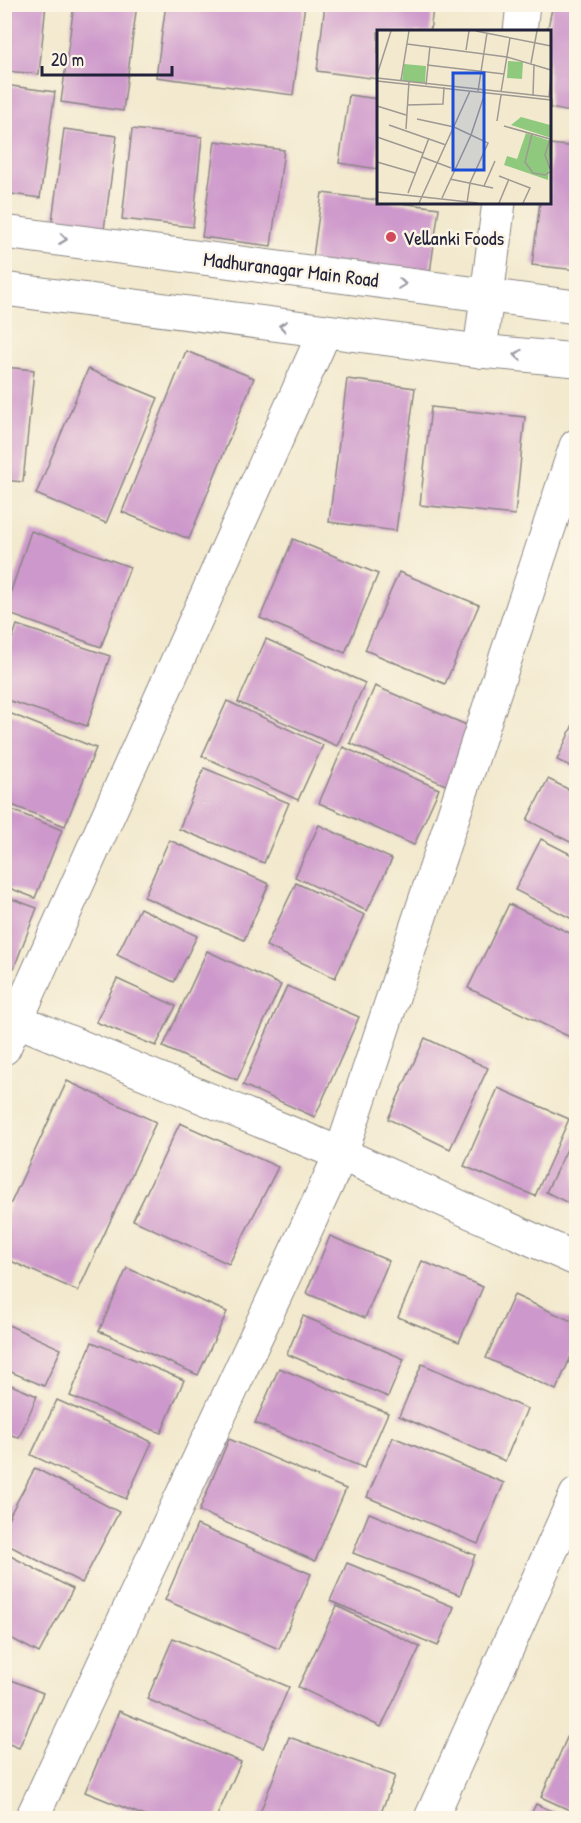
<svg xmlns="http://www.w3.org/2000/svg" width="581" height="1823" font-family="'Patrick Hand',sans-serif">
<style>
.building{fill:#cd98cb}
.lines{fill:none;stroke-linecap:round;stroke-linejoin:round}
.minor-casing{stroke:#8a8684;stroke-width:35}
.minor{stroke:#fff;stroke-width:33}
.oneway{stroke:#9c9ca7}
.poi-dot{fill:#d1495b;stroke:#fcf5e5;stroke-width:2}
.labels{text-anchor:middle;dominant-baseline:central;stroke-width:5;stroke-linejoin:round;paint-order:stroke}
.poi-label{font-size:20px;fill:#22223b;stroke:#fcf5e5;text-anchor:start}
.street-label{font-size:20px;fill:#22223b;stroke:#fcf5e5}
.inset-road{fill:none;stroke:#9f9993;stroke-width:1.5}
.view{fill:#1d4ed8;fill-opacity:0.15;stroke:#1d4ed8;stroke-width:3}
.inset-edge{fill:none;stroke:#22223b;stroke-width:3}
</style>
<rect width="100%" height="100%" fill="#fcf5e5"/>
<filter id="ink" filterUnits="userSpaceOnUse"><feTurbulence type="fractalNoise" baseFrequency=".0167" numOctaves="2"/><feDisplacementMap in="SourceGraphic" scale="12" xChannelSelector="R" yChannelSelector="G"/><feConvolveMatrix kernelMatrix="1 2 1 2 8 2 1 2 1" color-interpolation-filters="sRGB"/></filter>
<filter id="wash" filterUnits="userSpaceOnUse"><feTurbulence type="fractalNoise" baseFrequency=".008" numOctaves="4" result="noise"/><feDisplacementMap in="SourceGraphic" scale="24" xChannelSelector="R" yChannelSelector="G"/><feGaussianBlur stdDeviation="1.35" result="paint"/><feColorMatrix in="noise" values="0 0 0 0 0 0 0 0 0 0 0 0 0 0 0 0 0 1.4 0 .05"/><feComposite in="paint" operator="in"/></filter>
<g filter="url(#wash)">
<rect width="100%" height="100%" fill="#f2e9ce"/>
<g id="blocks">
<g class="building">
<path d="M 4,4 L 46,4 L 39,74 L 4,71 Z"/>
<path d="M 74,4 L 137,4 L 123,111 L 61,102 Z"/>
<path d="M 166,4 L 305,4 L 293,95 L 156,77 Z"/>
<path d="M 325,4 L 411,4 L 433,8 L 430,32 L 378,32 L 378,79 L 317,71 Z"/>
<path d="M 553,4 L 576,4 L 576,113 L 550,108 L 547,32 Z"/>
<path d="M 4,85 L 55,92 L 40,198 L 4,193 Z"/>
<path d="M 349,95 L 378,99 L 378,169 L 339,163 Z"/>
<path d="M 64,129 L 117,136 L 102,244 L 50,237 Z"/>
<path d="M 132,129 L 202,137 L 193,227 L 122,219 Z"/>
<path d="M 215,141 L 284,150 L 271,246 L 202,237 Z"/>
<path d="M 550,144 L 576,147 L 576,270 L 532,265 L 540,202 L 550,202 Z"/>
<path d="M 322,193 L 439,208 L 429,280 L 312,264 Z"/>
<path d="M 186,351 L 254,378 L 189,539 L 122,512 Z"/>
<path d="M 4,367 L 34,370 L 23,482 L 4,480 Z"/>
<path d="M 88,369 L 158,398 L 106,523 L 36,494 Z"/>
<path d="M 347,379 L 415,388 L 396,531 L 329,522 Z"/>
<path d="M 431,407 L 525,417 L 515,515 L 420,505 Z"/>
<path d="M 31,531 L 130,567 L 101,647 L 4,612 Z"/>
<path d="M 293,539 L 378,574 L 345,653 L 260,618 Z"/>
<path d="M 399,572 L 479,605 L 445,684 L 365,650 Z"/>
<path d="M 17,625 L 110,656 L 87,726 L 4,699 L 4,662 Z"/>
<path d="M 266,639 L 365,683 L 337,746 L 238,702 Z"/>
<path d="M 375,686 L 476,729 L 450,787 L 350,743 Z"/>
<path d="M 227,701 L 323,745 L 298,800 L 202,756 Z"/>
<path d="M 4,711 L 96,748 L 65,826 L 4,802 Z"/>
<path d="M 576,718 L 576,769 L 557,760 Z"/>
<path d="M 343,747 L 439,789 L 414,845 L 319,803 Z"/>
<path d="M 204,768 L 289,803 L 264,863 L 179,829 Z"/>
<path d="M 548,779 L 576,793 L 576,845 L 527,820 Z"/>
<path d="M 4,807 L 62,830 L 35,898 L 4,886 Z"/>
<path d="M 319,825 L 392,859 L 367,911 L 295,877 Z"/>
<path d="M 541,839 L 576,857 L 576,921 L 515,890 Z"/>
<path d="M 169,840 L 269,884 L 244,940 L 144,897 Z"/>
<path d="M 296,883 L 365,915 L 335,978 L 266,946 Z"/>
<path d="M 4,896 L 37,908 L 14,968 L 4,964 Z"/>
<path d="M 509,904 L 576,936 L 576,1040 L 468,988 Z"/>
<path d="M 140,908 L 197,936 L 174,982 L 117,955 Z"/>
<path d="M 207,951 L 281,985 L 237,1080 L 163,1047 Z"/>
<path d="M 117,979 L 176,1006 L 156,1046 L 96,1022 Z"/>
<path d="M 287,986 L 359,1017 L 315,1117 L 243,1085 Z"/>
<path d="M 425,1038 L 488,1068 L 450,1149 L 388,1119 Z"/>
<path d="M 67,1081 L 156,1122 L 78,1291 L 4,1258 L 4,1218 Z"/>
<path d="M 498,1088 L 569,1119 L 535,1196 L 464,1166 Z"/>
<path d="M 180,1123 L 278,1167 L 229,1264 L 133,1220 Z"/>
<path d="M 576,1131 L 576,1207 L 546,1192 Z"/>
<path d="M 330,1236 L 389,1261 L 365,1318 L 306,1293 Z"/>
<path d="M 422,1261 L 483,1287 L 459,1342 L 398,1317 Z"/>
<path d="M 127,1268 L 227,1312 L 198,1375 L 99,1331 Z"/>
<path d="M 514,1295 L 576,1323 L 576,1345 L 556,1390 L 486,1358 Z"/>
<path d="M 303,1316 L 404,1359 L 388,1397 L 287,1354 Z"/>
<path d="M 4,1323 L 61,1349 L 44,1386 L 4,1369 Z"/>
<path d="M 92,1342 L 184,1380 L 161,1433 L 70,1396 Z"/>
<path d="M 422,1364 L 527,1409 L 505,1461 L 399,1416 Z"/>
<path d="M 279,1368 L 388,1413 L 364,1468 L 255,1423 Z"/>
<path d="M 4,1382 L 37,1396 L 19,1438 L 4,1432 Z"/>
<path d="M 57,1400 L 152,1442 L 126,1499 L 31,1455 Z"/>
<path d="M 393,1437 L 504,1483 L 478,1544 L 367,1497 Z"/>
<path d="M 229,1439 L 346,1489 L 315,1561 L 199,1511 Z"/>
<path d="M 35,1468 L 119,1512 L 82,1583 L 4,1543 L 4,1526 Z"/>
<path d="M 369,1513 L 475,1555 L 460,1595 L 353,1553 Z"/>
<path d="M 197,1525 L 311,1574 L 279,1649 L 165,1600 Z"/>
<path d="M 5,1553 L 73,1589 L 39,1653 L 5,1635 Z"/>
<path d="M 347,1563 L 454,1607 L 438,1646 L 330,1601 Z"/>
<path d="M 337,1606 L 420,1647 L 381,1727 L 298,1687 Z"/>
<path d="M 173,1638 L 289,1687 L 263,1748 L 147,1699 Z"/>
<path d="M 4,1677 L 43,1693 L 19,1748 L 4,1742 Z"/>
<path d="M 119,1711 L 241,1762 L 216,1818 L 150,1818 L 85,1792 Z"/>
<path d="M 573,1724 L 576,1725 L 576,1813 L 541,1797 Z"/>
<path d="M 289,1737 L 395,1776 L 379,1818 L 258,1818 Z"/>
<path d="M 536,1804 L 568,1818 L 529,1818 Z"/>
</g>
</g>
</g>
<g filter="url(#ink)">
<use href="#blocks" fill-opacity="0" stroke="#8a8684" stroke-width="1.5"/>
<g class="lines">
<defs>
<g id="minor">
<path d="M 520,32 L 523,4"/>
<path d="M 4,232 L 576,307"/>
<path d="M 4,289 L 480,351 L 576,360"/>
<path d="M 480,351 L 499,202"/>
<path d="M 4,1015 L 341,1154 L 576,1259"/>
<path d="M 4,1048 L 325,331"/>
<path d="M 32,1818 L 341,1154 L 576,446"/>
<path d="M 431,1818 L 576,1495"/>
</g>
</defs>
<use href="#minor" class="minor-casing"/>
<use href="#minor" class="minor"/>
</g>
<defs><path id="oneway-chevron" d="M-2-3.5L2.5 0L-2 3.5" fill="none" stroke-width="1.6" stroke-linecap="round" stroke-linejoin="round" transform="scale(1.5)"/></defs>
<g class="oneway">
<use href="#oneway-chevron" transform="translate(63 239) rotate(7)"/>
<use href="#oneway-chevron" transform="translate(402 284) rotate(7)"/>
<use href="#oneway-chevron" transform="translate(283 326) rotate(-172)"/>
<use href="#oneway-chevron" transform="translate(518 355) rotate(-175)"/>
</g>
</g>
<circle class="poi-dot" cx="391" cy="237" r="6"/>
<g class="labels">
<g class="poi-label">
<text x="403" y="237">Vellanki Foods</text>
</g>
<g class="street-label">
<text transform="translate(291 269) rotate(7)">Madhuranagar Main Road</text>
</g>
</g>
<g transform="translate(377 30)">
<rect width="174" height="174" fill="#f2e9ce"/>
<path d="M 131,31 L 146,32 L 145,49 L 130,48 ZM 27,34 L 49,36 L 48,53 L 25,51 ZM 144,87 L 173,95 L 174,108 L 134,95 ZM 149,103 L 174,111 L 171,150 L 127,135 L 130,126 L 140,129 Z" fill="#8ec97d"/>
<path class="inset-road" d="M 99,1 L 174,16M 30,14 L 130,27 L 174,40M 89,20 L 92,1M 154,33 L 160,1M 50,35 L 127,44M 0,45 L 14,1M 0,48 L 174,67M 24,50 L 32,1M 0,51 L 174,70M 49,55 L 53,16M 101,61 L 110,3M 124,62 L 133,8M 156,66 L 157,34M 172,67 L 174,43M 30,75 L 66,74 L 67,57M 0,76 L 29,85M 40,89 L 77,97 L 111,113 L 93,153 L 90,173M 120,91 L 124,65M 12,95 L 69,115M 127,96 L 173,109M 29,99 L 32,51M 155,104 L 148,132 L 156,143 L 168,145 L 174,141 L 168,125 L 173,109M 0,107 L 46,123M 45,127 L 74,138M 0,132 L 38,143M 122,146 L 153,158 L 146,173M 73,149 L 116,158M 107,156 L 118,131M 0,162 L 101,173M 31,163 L 52,108M 65,168 L 94,105 L 108,63M 42,173 L 93,61M 122,173 L 132,149"/>
<path class="view" d="M 76,43 L 107,43 L 107,140 L 76,140 Z"/>
<rect width="174" height="174" class="inset-edge"/>
</g>
<rect width="581" height="1823" fill="none" stroke="#fcf5e5" stroke-width="24"/>
<path d="M42 66v9h130v-9" fill="none" stroke="#22223b" stroke-width="3"/>
<text x="51" y="66" font-size="18" fill="#22223b" stroke="#fcf5e5" stroke-width="4.5" paint-order="stroke">20 m</text>
</svg>
